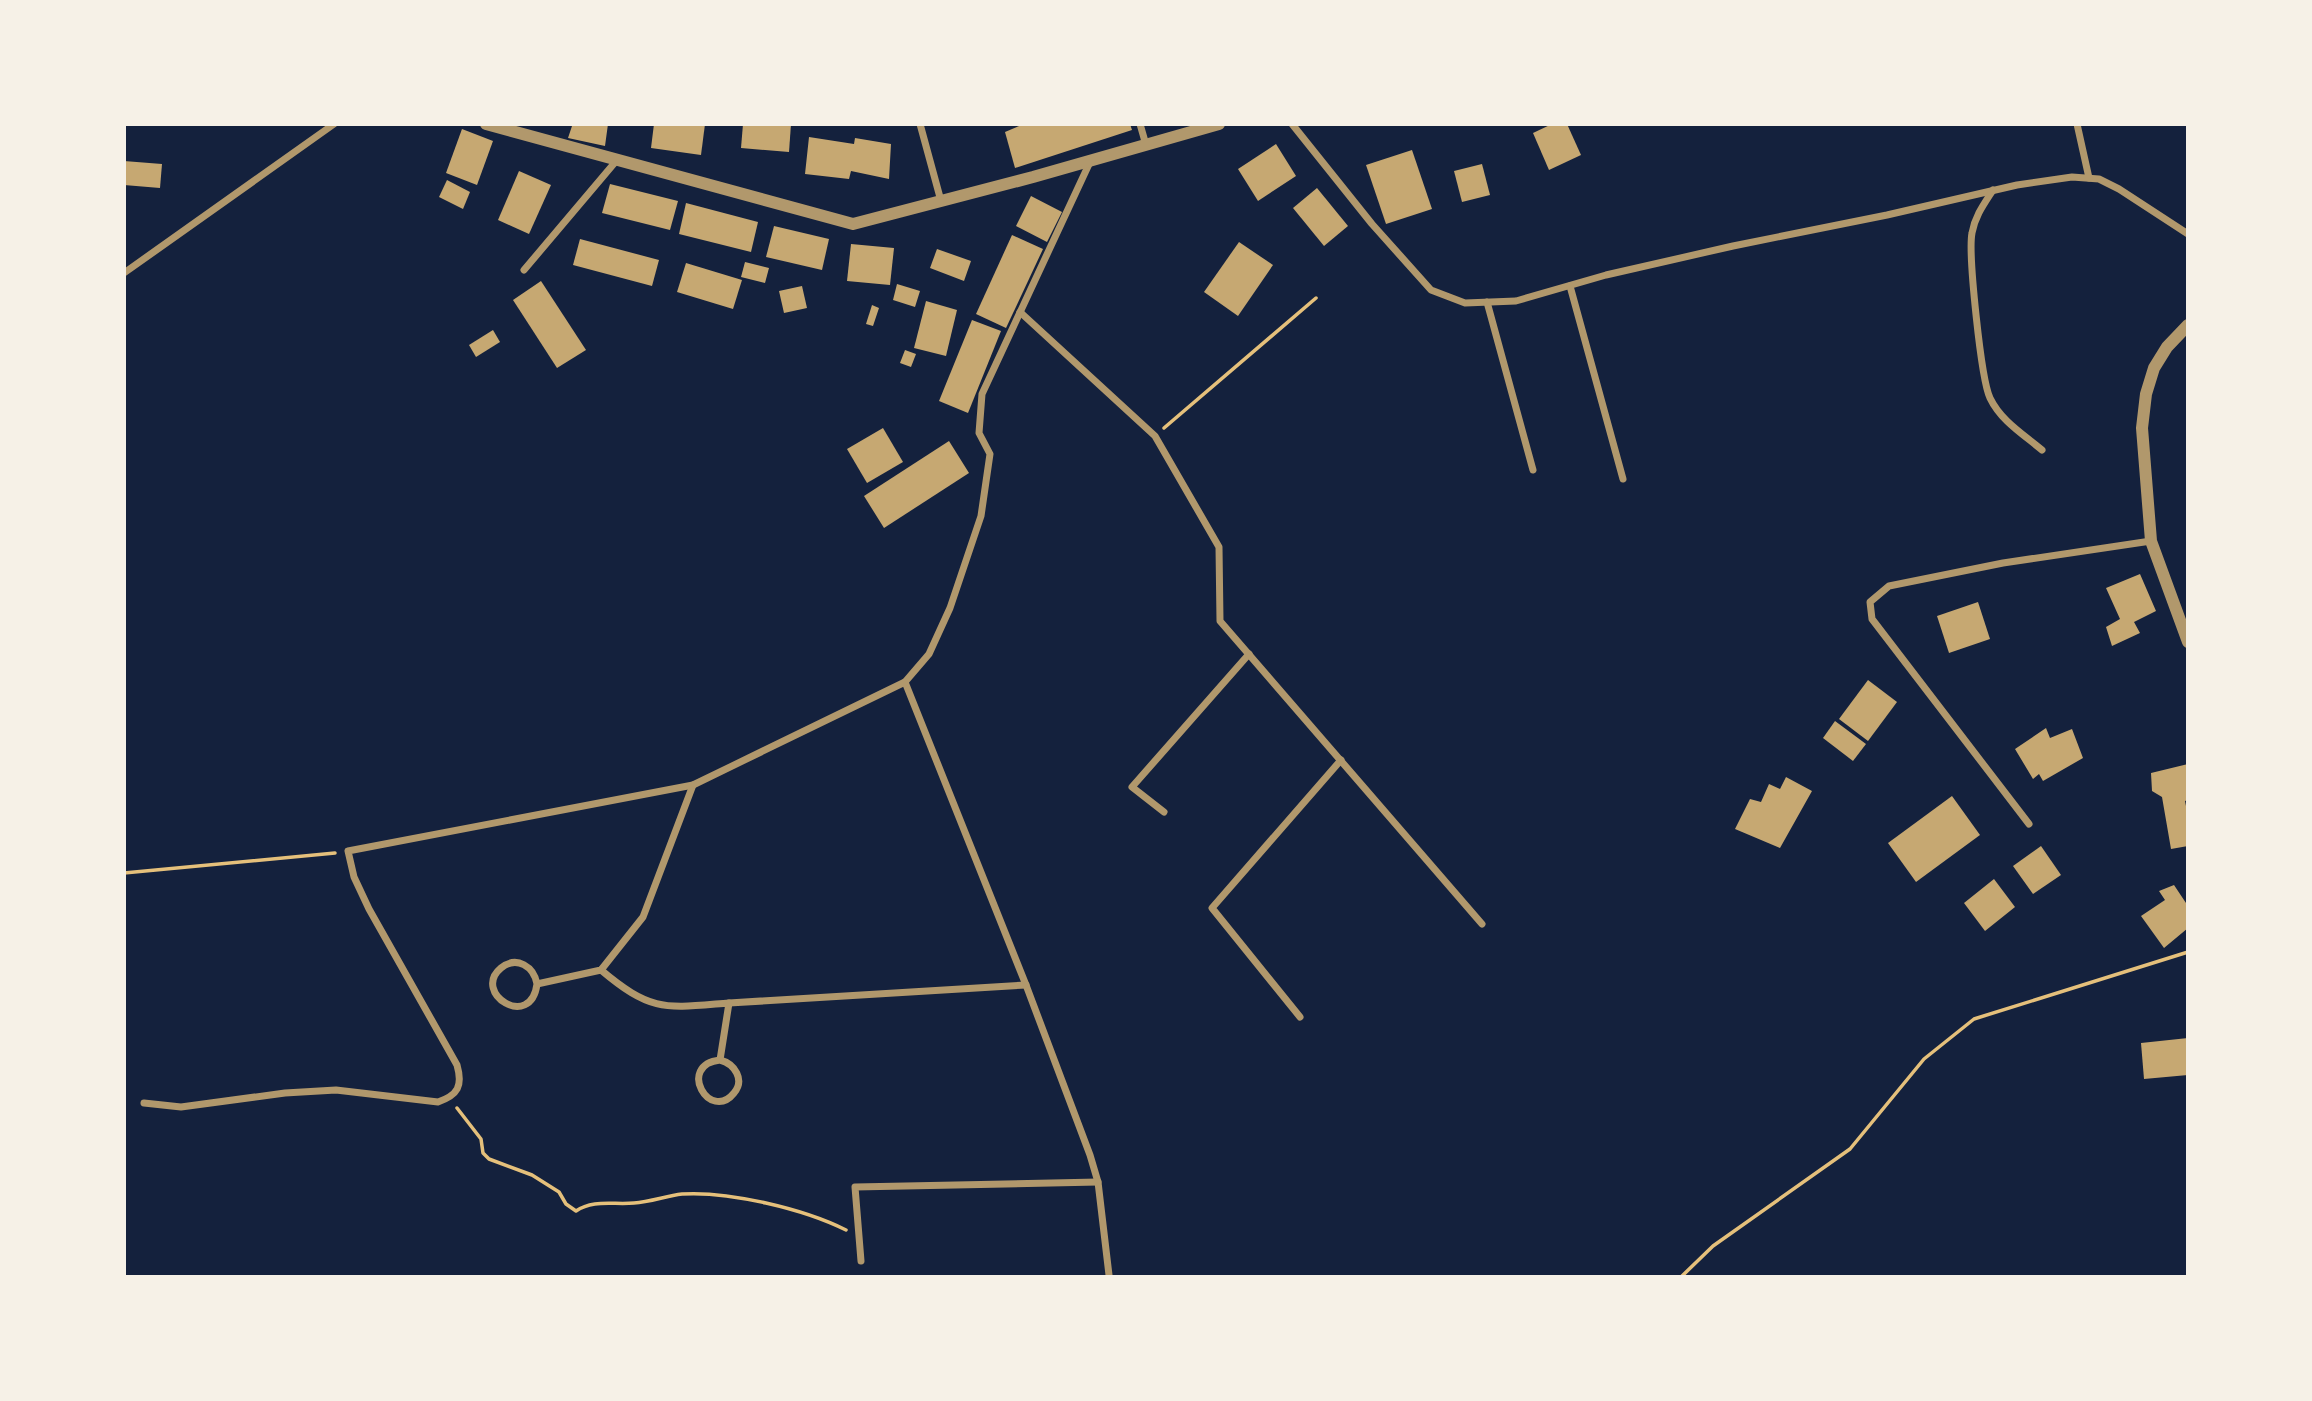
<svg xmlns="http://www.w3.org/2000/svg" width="2312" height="1401" font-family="Ubuntu,sans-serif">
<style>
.building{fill:#c6a872}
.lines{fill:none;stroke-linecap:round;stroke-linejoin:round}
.path{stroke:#e5c07b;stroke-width:3.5}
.minor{stroke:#b1986c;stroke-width:7}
.tertiary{stroke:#b1986c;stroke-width:12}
</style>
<rect width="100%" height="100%" fill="#14213d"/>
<g class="building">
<path d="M 568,124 L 608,124 L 605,146 L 568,138 L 572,126 Z"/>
<path d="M 654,124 L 705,124 L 701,155 L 651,148 Z"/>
<path d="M 743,124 L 791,124 L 789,152 L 741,148 Z"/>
<path d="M 1024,124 L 1130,124 L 1132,130 L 1015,168 L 1005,132 Z"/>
<path d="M 1552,124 L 1567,124 L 1581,155 L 1549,170 L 1533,133 Z"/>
<path d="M 462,129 L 493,141 L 477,185 L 446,173 Z"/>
<path d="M 809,137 L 854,144 L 855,138 L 891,144 L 889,179 L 851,171 L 849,179 L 805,174 Z"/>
<path d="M 1276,144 L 1296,176 L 1258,201 L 1238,169 Z"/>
<path d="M 1412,150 L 1432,209 L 1386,224 L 1366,165 Z"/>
<path d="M 124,161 L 162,164 L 160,188 L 124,185 Z"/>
<path d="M 1482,164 L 1490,195 L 1462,202 L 1454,171 Z"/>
<path d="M 519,171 L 551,185 L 529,234 L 498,220 Z"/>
<path d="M 447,180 L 470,192 L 463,209 L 439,197 Z"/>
<path d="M 610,184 L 678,201 L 670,230 L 602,213 Z"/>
<path d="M 1317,188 L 1348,226 L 1324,246 L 1293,208 Z"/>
<path d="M 1031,196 L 1062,212 L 1047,242 L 1016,226 Z"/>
<path d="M 686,203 L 758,222 L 751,252 L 679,234 Z"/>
<path d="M 774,226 L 829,239 L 822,270 L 766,257 Z"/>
<path d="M 1012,235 L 1043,249 L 1006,328 L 976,314 Z"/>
<path d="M 580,239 L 659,260 L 652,286 L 573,265 Z"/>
<path d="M 1239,242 L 1273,265 L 1238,316 L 1204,292 Z"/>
<path d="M 851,244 L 894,248 L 890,285 L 847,281 Z"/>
<path d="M 937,249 L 971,261 L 964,281 L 930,268 Z"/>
<path d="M 745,262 L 769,268 L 765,283 L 741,277 Z"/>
<path d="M 686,263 L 742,280 L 733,309 L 677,292 Z"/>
<path d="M 541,281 L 586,350 L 557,368 L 513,300 Z"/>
<path d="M 897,284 L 920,291 L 915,307 L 893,300 Z"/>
<path d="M 802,286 L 807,308 L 784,313 L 779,291 Z"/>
<path d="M 926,301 L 957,310 L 946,356 L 914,348 Z"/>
<path d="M 872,305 L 879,308 L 873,326 L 866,324 Z"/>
<path d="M 972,320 L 1001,331 L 968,413 L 939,401 Z"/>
<path d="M 493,330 L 500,342 L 476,357 L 469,345 Z"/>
<path d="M 905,350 L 916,354 L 911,367 L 900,363 Z"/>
<path d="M 883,428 L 903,462 L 867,483 L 847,449 Z"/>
<path d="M 949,441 L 969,473 L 884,528 L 864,496 Z"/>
<path d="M 2140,574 L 2156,611 L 2134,622 L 2140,633 L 2112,646 L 2106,627 L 2120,619 L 2106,588 Z"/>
<path d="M 1978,602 L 1990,639 L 1949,653 L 1937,616 Z"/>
<path d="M 1868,680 L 1897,702 L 1868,741 L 1839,719 Z"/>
<path d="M 1835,721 L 1866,744 L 1853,761 L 1823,738 Z"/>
<path d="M 2046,728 L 2050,738 L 2072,729 L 2083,758 L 2043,781 L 2039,774 L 2033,779 L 2015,749 Z"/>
<path d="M 2188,764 L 2188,800 L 2185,801 L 2188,816 L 2188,846 L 2171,849 L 2162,797 L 2152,791 L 2151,773 Z"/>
<path d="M 1786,777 L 1812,791 L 1780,848 L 1735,829 L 1750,799 L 1761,802 L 1769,784 L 1780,789 Z"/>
<path d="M 1952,796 L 1980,835 L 1916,882 L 1888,843 Z"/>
<path d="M 2041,846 L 2061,875 L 2033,894 L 2013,866 Z"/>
<path d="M 1994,879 L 2015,907 L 1985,931 L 1964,903 Z"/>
<path d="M 2174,885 L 2188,906 L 2188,928 L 2164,948 L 2141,916 L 2165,900 L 2159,891 Z"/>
<path d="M 2188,1038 L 2188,1075 L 2144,1079 L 2141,1043 Z"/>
</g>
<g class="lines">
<g class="path">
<path d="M 1164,428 L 1316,298"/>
<path d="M 124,873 L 335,853"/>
<path d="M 457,1108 L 481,1139 L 483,1153 L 489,1159 L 532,1175 L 559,1192 L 566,1204 L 576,1211 C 593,1199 614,1205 634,1203 C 650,1202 666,1196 682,1194 C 729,1191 804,1209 846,1230"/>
<path d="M 1681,1277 L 1713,1246 L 1850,1149 L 1924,1059 L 1974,1019 L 2188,952"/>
</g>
<g class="minor">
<path d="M 920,124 L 941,201"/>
<path d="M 1140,124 L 1146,145"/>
<path d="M 1292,124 L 1372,224 L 1431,290 L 1465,303 L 1516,301 L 1606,275 L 1733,246 L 1887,215 L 2017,185 L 2072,177 L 2099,179 L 2119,189 L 2188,234"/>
<path d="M 2077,124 L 2089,178"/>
<path d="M 1993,190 C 1984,204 1975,216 1972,233 C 1968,253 1981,379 1990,398 C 2001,421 2023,434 2042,450"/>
<path d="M 524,270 L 617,160"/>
<path d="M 124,273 L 334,124"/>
<path d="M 1570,286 L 1623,479"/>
<path d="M 1487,302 L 1533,470"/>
<path d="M 1020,312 L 1155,436 L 1219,547 L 1220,621 L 1482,924"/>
<path d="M 905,682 L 1026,985 L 1090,1155 L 1098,1182 L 1109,1275"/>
<path d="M 1164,812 L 1132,787 L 1249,654"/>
<path d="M 2029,824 L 1872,619 L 1870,602 L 1889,586 L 2003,563 L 2151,541"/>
<path d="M 601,970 C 652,1013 666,1008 729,1003 L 720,1060 C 676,1065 710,1123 734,1093 C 745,1080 735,1064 720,1060"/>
<path d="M 537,984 C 531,1031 471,993 501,968 C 517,955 534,967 537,984 L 601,970 L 643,917 L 693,785"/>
<path d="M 729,1003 L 1026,985"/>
<path d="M 1300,1017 L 1212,908 L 1341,760"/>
<path d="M 144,1103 L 181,1107 L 285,1093 L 336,1090 L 438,1102 C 458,1095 463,1086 457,1065 L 369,909 L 354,877 L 348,851 L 693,785 L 905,682 L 929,654 L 950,608 L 981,516 L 990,454 L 979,433 L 982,394 L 1090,162"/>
<path d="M 861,1261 L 855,1187 L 1098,1182"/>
</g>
<g class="tertiary">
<path d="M 486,124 L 853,224 L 1033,177 L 1219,124"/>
<path d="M 2188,325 L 2167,347 L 2154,368 L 2146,394 L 2142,428 L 2151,541 L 2188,642"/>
</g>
</g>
<rect width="2312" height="1401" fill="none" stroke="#f6f1e7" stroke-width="252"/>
</svg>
